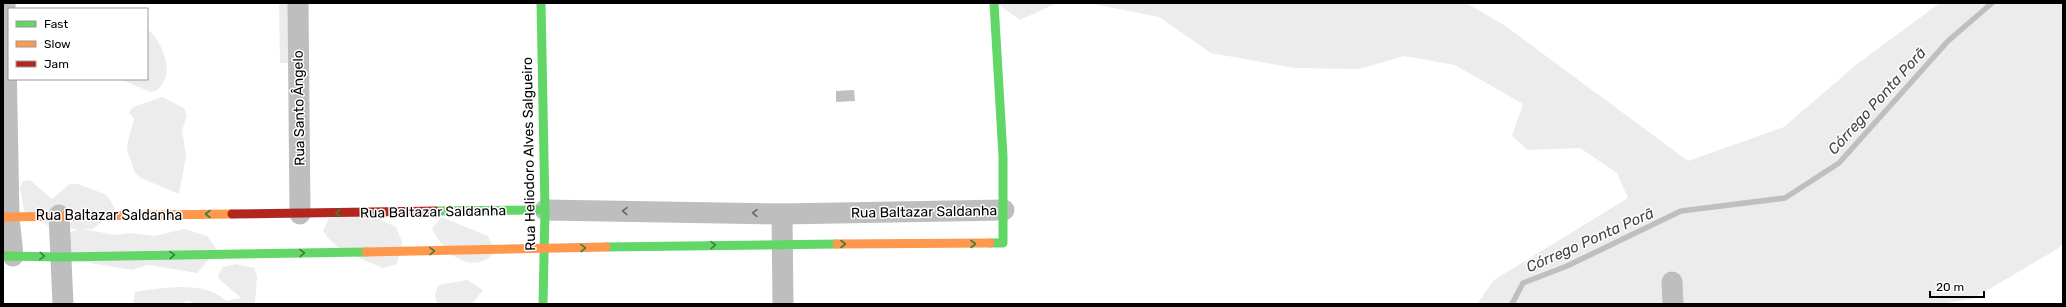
<svg xmlns="http://www.w3.org/2000/svg" width="2066" height="307" font-family="Rubik,sans-serif">
<style>
.green{fill:#ececec}
.water{fill:#bfbfbf}
.lines{fill:none;stroke-linecap:round;stroke-linejoin:round}
.stream{stroke:#bfbfbf;stroke-width:5.5}
.street{stroke:#bebebe;stroke-width:21}
.fast{stroke:#63d668;stroke-width:9}
.slow{stroke:#ff974d;stroke-width:9}
.jam{stroke:#b3261e;stroke-width:9}
.oneway{stroke:#686868}
.oneway2{stroke:#3b803e}
.labels{text-anchor:middle;dominant-baseline:central;stroke-width:3;stroke-linejoin:round;paint-order:stroke}
.street-label{font-size:14px;fill:#000;stroke:#fff}
.water-label{font-size:15px;font-style:italic;fill:#444;stroke:#fff}
</style>
<rect width="100%" height="100%" fill="#fff"/>
<g class="green">
<path d="M 279,3 L 295,3 L 296,63 L 280,63 Z"/>
<path d="M 996,3 L 1057,3 L 1020,20 Z"/>
<path d="M 1088,3 L 1466,3 L 1504,25 L 1688,161 L 1784,127 L 1857,64 L 1940,3 L 2063,3 L 2063,242 L 2059,248 L 1972,299 L 1939,304 L 1477,304 L 1494,280 L 1628,198 L 1617,173 L 1580,148 L 1528,150 L 1512,136 L 1523,104 L 1455,65 L 1404,56 L 1359,69 L 1294,68 L 1211,53 L 1159,17 Z"/>
<path d="M 147,29 C 159,37 170,62 166,76 C 165,81 161,86 158,90 L 150,92 L 120,79 L 147,79 Z"/>
<path d="M 162,97 L 184,108 L 187,115 L 182,130 L 186,156 L 179,194 L 141,178 L 135,173 L 127,150 L 128,141 L 134,119 L 129,113 L 133,107 Z"/>
<path d="M 30,180 L 52,199 L 70,184 L 78,184 L 107,195 L 115,209 L 93,229 L 82,229 L 116,235 L 131,233 L 155,236 L 184,229 L 207,236 L 217,250 L 197,273 L 148,265 L 132,270 L 72,260 L 64,235 L 78,229 L 52,228 L 24,211 L 20,188 L 23,181 Z"/>
<path d="M 368,214 L 396,227 L 402,242 L 397,264 L 382,268 C 358,256 338,254 323,231 L 329,218 Z"/>
<path d="M 442,217 L 488,236 L 495,251 C 492,255 487,260 483,261 C 460,269 441,247 432,228 Z"/>
<path d="M 236,264 L 254,268 L 257,276 L 255,304 L 196,304 L 187,301 L 180,304 L 133,304 L 135,292 C 162,288 205,280 226,301 L 241,298 L 219,279 L 218,275 L 223,267 Z"/>
<path d="M 467,280 L 483,290 L 472,304 L 437,304 L 435,294 L 439,285 Z"/>
</g>
<path class="water" d="M 854,90 L 855,101 L 836,102 L 836,91 Z"/>
<g class="lines">
<path class="stream" d="M 1512,304 L 1523,283 L 1567,266 L 1681,211 L 1785,198 L 1839,163 L 1948,41 L 1992,3"/>
<g class="street">
<path d="M 5,3 L 9,217 L 13,256"/>
<path d="M 298,3 L 300,214"/>
<path d="M 545,210 L 782,214 L 1004,210"/>
<path d="M 782,214 L 783,304"/>
<path d="M 59,215 L 63,304"/>
<path d="M 1672,282 L 1673,304"/>
</g>
<g class="fast">
<path d="M 541,3 L 545,210 L 543,304"/>
<path d="M 435,211 L 545,210"/>
<path d="M 990,243 L 1003,243 L 1003,156 L 994,3"/>
<path d="M 606,247 L 837,244"/>
<path d="M 3,256 L 61,257 L 366,252"/>
</g>
<g class="slow">
<path d="M 3,217 L 232,214"/>
<path d="M 837,244 L 990,243"/>
<path d="M 366,252 L 606,247"/>
</g>
<path class="jam" d="M 232,214 L 435,211"/>
</g>
<defs><path id="oneway-chevron" d="M-2-3.5L2.5 0L-2 3.5" fill="none" stroke-width="1.6" stroke-linecap="round" stroke-linejoin="round"/></defs>
<g class="oneway">
<use href="#oneway-chevron" transform="translate(625 211) rotate(-179)"/>
<use href="#oneway-chevron" transform="translate(755 213) rotate(-179)"/>
</g>
<g class="oneway2">
<use href="#oneway-chevron" transform="translate(338 213) rotate(179)"/>
<use href="#oneway-chevron" transform="translate(208 214) rotate(180)"/>
<use href="#oneway-chevron" transform="translate(843 244)"/>
<use href="#oneway-chevron" transform="translate(973 244)"/>
<use href="#oneway-chevron" transform="translate(713 245) rotate(-1)"/>
<use href="#oneway-chevron" transform="translate(583 248) rotate(-1)"/>
<use href="#oneway-chevron" transform="translate(432 251) rotate(-1)"/>
<use href="#oneway-chevron" transform="translate(302 253) rotate(-1)"/>
<use href="#oneway-chevron" transform="translate(172 255) rotate(-1)"/>
<use href="#oneway-chevron" transform="translate(42 256) rotate(2)"/>
</g>
<g class="labels">
<g class="street-label">
<text transform="translate(299 108) rotate(-91)">Rua Santo Ângelo</text>
<text transform="translate(529 154) rotate(-91)">Rua Heliodoro Alves Salgueiro</text>
<text transform="translate(433 212) rotate(-1)">Rua Baltazar Saldanha</text>
<text transform="translate(924 212) rotate(-1)">Rua Baltazar Saldanha</text>
<text x="109" y="215">Rua Baltazar Saldanha</text>
</g>
<g class="water-label">
<text transform="translate(1877 101) rotate(-48)">Córrego Ponta Porã</text>
<text transform="translate(1590 240) rotate(-24)">Córrego Ponta Porã</text>
</g>
</g>
<rect width="2066" height="307" fill="none" stroke="#000000" stroke-width="8"/>
<rect x="8" y="8" width="140" height="72" fill="#ffffff" stroke="#999999"/>
<rect x="16" y="21" width="20" height="6" fill="#63d668" stroke="#999999"/>
<text x="44" y="28" font-size="12" fill="#000000">Fast</text>
<rect x="16" y="41" width="20" height="6" fill="#ff974d" stroke="#999999"/>
<text x="44" y="48" font-size="12" fill="#000000">Slow</text>
<rect x="16" y="61" width="20" height="6" fill="#b3261e" stroke="#999999"/>
<text x="44" y="68" font-size="12" fill="#000000">Jam</text>
<path d="M1930 291v6h54v-6" fill="none" stroke="#000000" stroke-width="2"/>
<text x="1936" y="291" font-size="12" fill="#000000" stroke="#ffffff" stroke-width="3" paint-order="stroke">20 m</text>
</svg>
